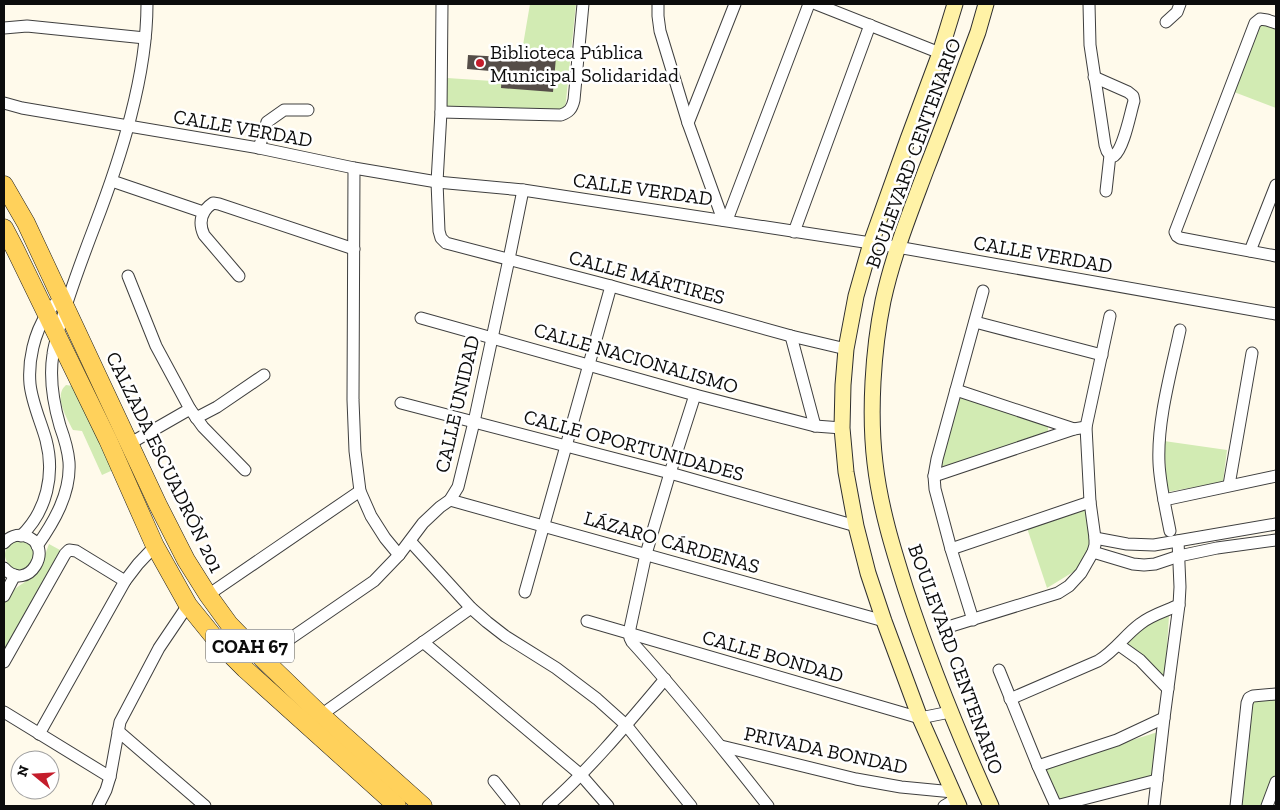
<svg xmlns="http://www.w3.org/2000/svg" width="1280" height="810" font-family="'Zilla Slab',serif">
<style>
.green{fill:#d2ebb3}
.building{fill:#554d48}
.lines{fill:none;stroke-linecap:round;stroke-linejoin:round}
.minor-casing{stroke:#3f3f3f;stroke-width:13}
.secondary-casing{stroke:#2e2e2e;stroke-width:17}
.primary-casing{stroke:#1d1d1d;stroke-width:19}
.minor{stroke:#fff;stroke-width:11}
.secondary{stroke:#fff2a6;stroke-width:15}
.primary{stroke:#ffd15b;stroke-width:18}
.poi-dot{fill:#c41d2b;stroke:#fff;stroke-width:2}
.labels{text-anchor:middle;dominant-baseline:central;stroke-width:5;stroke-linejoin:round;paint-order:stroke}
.shield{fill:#fff;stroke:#555;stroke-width:1}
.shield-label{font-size:19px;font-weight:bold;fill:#0c0c0c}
.poi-label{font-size:20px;fill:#0c0c0c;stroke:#fff;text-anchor:start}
.street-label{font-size:20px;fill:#0c0c0c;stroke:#fff}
</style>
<rect width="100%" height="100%" fill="#fffaeb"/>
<g class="green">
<path d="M 530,4 L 576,4 L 565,110 L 446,106 L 447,78 L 492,81 L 494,46 L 522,51 Z"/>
<path d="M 1265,25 L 1276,30 L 1276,108 L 1234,92 L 1257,27 Z"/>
<path d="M 66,385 L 73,386 L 113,470 L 102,475 L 82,431 L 73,430 C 67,418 53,396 66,385 Z"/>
<path d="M 956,394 L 1048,424 L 1048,433 L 938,468 Z"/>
<path d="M 1164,441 L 1227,450 L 1223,482 L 1167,492 Z"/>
<path d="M 1088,506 L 1091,539 L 1088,553 L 1078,569 L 1047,588 L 1027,528 Z"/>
<path d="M 19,539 L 29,542 L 35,549 L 33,564 L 20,571 C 9,568 0,557 8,546 C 11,543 15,541 19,539 Z"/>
<path d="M 49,544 L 60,550 L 4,651 L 4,602 C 11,587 25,585 34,574 C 41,566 45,555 49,544 Z"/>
<path d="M 1169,616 L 1165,678 L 1124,642 L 1140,627 Z"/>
<path d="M 1276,698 L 1276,774 L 1263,806 L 1242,806 L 1250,700 Z"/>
<path d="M 1158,732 L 1153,775 L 1057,800 L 1042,768 Z"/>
</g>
<path class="building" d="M 504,53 L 556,57 L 553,92 L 501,88 L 502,72 L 467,69 L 468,55 L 504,57 Z"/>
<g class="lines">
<defs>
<g id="minor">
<path d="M 442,4 L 441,112 L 437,182 L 439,231 L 441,238 L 446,243 L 611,286 L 791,336 L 846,349"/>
<path d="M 658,4 L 658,16 L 660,31 L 688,123 L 723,220"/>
<path d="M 816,4 L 940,53"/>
<path d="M 1089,4 L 1090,45 L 1105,145 L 1107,151 L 1110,155 L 1106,191"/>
<path d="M 1166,22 L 1177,12 L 1180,4"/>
<path d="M 1276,23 L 1267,20 L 1260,19 L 1255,23 L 1175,232 L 1177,236 L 1180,238 L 1276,256"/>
<path d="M 4,28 L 27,26 L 145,38"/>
<path d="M 1094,77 L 1128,92 L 1133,96 L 1134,101 C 1130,114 1124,148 1114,156 L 1110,155"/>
<path d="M 4,103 L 22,108 L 259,148 L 354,168 L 437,182 L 523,190 L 897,247 L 1276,314"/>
<path d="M 441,112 L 561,115 C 569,112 572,109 574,100 L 583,4"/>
<path d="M 688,123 L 735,4"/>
<path d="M 259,148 L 267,122 L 284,110 L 308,110"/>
<path d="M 354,168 L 353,400 L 355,451 L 360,491 L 371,516 L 385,538 L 399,555"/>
<path d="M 112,181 L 203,212"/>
<path d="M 727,220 L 809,4"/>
<path d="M 794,232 L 870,25"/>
<path d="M 1250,251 L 1276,185"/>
<path d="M 128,276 L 156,346 L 190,409 L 203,427 L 245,470"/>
<path d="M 239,276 L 204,235 C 198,222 201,211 213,203 L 219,204 L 354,249"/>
<path d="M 421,318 L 695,395 L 815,426 L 842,428"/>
<path d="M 975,322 L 1102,355"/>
<path d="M 791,336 L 815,426"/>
<path d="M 956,390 L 1074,429"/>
<path d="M 695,395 L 670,473 L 646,554 L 629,633 L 630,638 L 632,642 C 680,695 724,750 768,806"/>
<path d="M 401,403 L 670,473 L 856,526"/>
<path d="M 196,418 L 217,407 L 264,375"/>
<path d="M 129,444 L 190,409"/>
<path d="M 934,476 L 1074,429 L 1086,427"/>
<path d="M 1229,485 L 1252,353"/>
<path d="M 450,500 L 884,621"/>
<path d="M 1164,500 L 1276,476"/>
<path d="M 1170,531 C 1166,510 1160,485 1159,463 C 1157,421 1171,372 1180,330"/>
<path d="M 21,536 C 47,511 55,474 46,440 C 41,422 32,403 30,384 C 28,361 34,333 47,314 C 52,306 59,300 64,293"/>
<path d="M 1095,538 L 1127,544 L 1154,545 L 1276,524"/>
<path d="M 410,541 L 471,608 L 487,622 L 505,636 L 556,668 L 597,699 L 626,725 L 691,806"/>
<path d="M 4,543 C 9,537 17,534 25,536 C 57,545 28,595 4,568"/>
<path d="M 37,546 C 54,522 71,493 69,462 C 68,450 64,437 60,426 C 53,402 49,379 53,354 C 54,346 57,337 59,329 C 69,293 82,259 95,225 C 121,157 147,76 147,4"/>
<path d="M 951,549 L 1090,502"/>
<path d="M 1093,552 L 1133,564 L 1144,565 L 1155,564 L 1179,556 L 1217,548 L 1276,540"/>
<path d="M 525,592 L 611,286"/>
<path d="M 208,595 L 360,491"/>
<path d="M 4,596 L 15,575"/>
<path d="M 973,620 L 951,549 L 935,489 L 934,476 L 937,459 L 983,291"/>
<path d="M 587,621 L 920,718 L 950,712"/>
<path d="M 948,627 L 1058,593 L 1069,586 L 1081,573 L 1093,552 L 1095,545 L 1095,538 L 1090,502 L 1086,427 L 1110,316"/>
<path d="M 423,642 L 581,775 L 608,806"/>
<path d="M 1119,645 L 1140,660 L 1168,689"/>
<path d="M 262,658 L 374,581 L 399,555 L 423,523 L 440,507 L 450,500 L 458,487 L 474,422 L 509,259 L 523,190"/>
<path d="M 4,662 L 65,554 L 69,550 L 76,551 L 125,581"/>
<path d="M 999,670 L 1038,766 L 1056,806 L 1157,780"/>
<path d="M 1010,699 L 1098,661 C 1115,651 1125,635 1140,624 C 1151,615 1166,611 1179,605"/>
<path d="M 4,712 L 110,777"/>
<path d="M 321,715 L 471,608"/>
<path d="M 118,731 L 205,806"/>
<path d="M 39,734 L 125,581 L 138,564 L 155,546"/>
<path d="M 721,746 L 856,779 L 901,787 L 953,792"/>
<path d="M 1038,766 L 1117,740 L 1164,718"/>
<path d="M 494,781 L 514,806"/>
<path d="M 98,806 L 106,790 L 110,777 L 120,722 L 159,648 L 188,605"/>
<path d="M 548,806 C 591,768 628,723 665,679"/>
<path d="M 944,806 L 956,799"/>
<path d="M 1154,806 L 1164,718 L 1179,605 L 1180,587 L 1178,541"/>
<path d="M 1236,806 L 1247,703 L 1249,698 L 1253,696 L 1276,694"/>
<path d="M 1267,806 L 1276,782"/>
</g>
<g id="secondary">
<path d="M 955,4 L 940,53 L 908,139 L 871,243 L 856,296 L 846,349 L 843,385 L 842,428 L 846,472 L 856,526 L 868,573 L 884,621 L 920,718 L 959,806"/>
<path d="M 986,4 L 978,32 C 961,78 944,124 926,170 C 910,213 893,255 883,301 C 873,350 869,413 875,463 C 880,507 893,549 906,590 C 930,664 959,735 991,806"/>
</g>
<g id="primary">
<path d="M 4,185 L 26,223 L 158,505 L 186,560 L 208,595 L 229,624 L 262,658 L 321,715 L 423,806"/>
<path d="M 4,228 L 15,249 L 108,440 L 155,546 L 188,605 L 218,642 L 245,669 L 397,806"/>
</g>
</defs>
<use href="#minor" class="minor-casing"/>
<use href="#secondary" class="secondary-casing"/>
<use href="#primary" class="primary-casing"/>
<use href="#minor" class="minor"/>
<use href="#secondary" class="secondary"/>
<use href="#primary" class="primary"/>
</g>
<circle class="poi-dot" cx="480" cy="63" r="5"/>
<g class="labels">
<rect class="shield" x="206" y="629.5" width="88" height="33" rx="4"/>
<g class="shield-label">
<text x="250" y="646">COAH 67</text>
</g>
<g class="poi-label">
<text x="490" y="52">Biblioteca Pública<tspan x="490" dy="23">Municipal Solidaridad</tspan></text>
</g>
<g class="street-label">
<text transform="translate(243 128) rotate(10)">CALLE VERDAD</text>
<text transform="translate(913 153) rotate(-70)">BOULEVARD CENTENARIO</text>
<text transform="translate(643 189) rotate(8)">CALLE VERDAD</text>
<text transform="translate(1043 254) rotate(10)">CALLE VERDAD</text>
<text transform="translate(647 277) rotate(15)">CALLE MÁRTIRES</text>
<text transform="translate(636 358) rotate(16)">CALLE NACIONALISMO</text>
<text transform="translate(457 404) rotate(-77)">CALLE UNIDAD</text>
<text transform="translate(634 445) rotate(15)">CALLE OPORTUNIDADES</text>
<text transform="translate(165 462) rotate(64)">CALZADA ESCUADRÓN 201</text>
<text transform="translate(672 542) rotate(16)">LÁZARO CÁRDENAS</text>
<text transform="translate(773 656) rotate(16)">CALLE BONDAD</text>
<text transform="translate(956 659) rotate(70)">BOULEVARD CENTENARIO</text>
<text transform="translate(826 750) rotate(12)">PRIVADA BONDAD</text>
</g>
</g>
<rect width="1280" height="810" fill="none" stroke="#0c0c0c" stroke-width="10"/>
<g transform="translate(35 775) rotate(288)"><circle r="24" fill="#ffffff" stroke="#9e9e9e"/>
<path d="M0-4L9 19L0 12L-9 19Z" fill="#c41d2b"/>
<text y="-8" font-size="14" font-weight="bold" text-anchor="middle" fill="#0c0c0c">N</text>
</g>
</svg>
